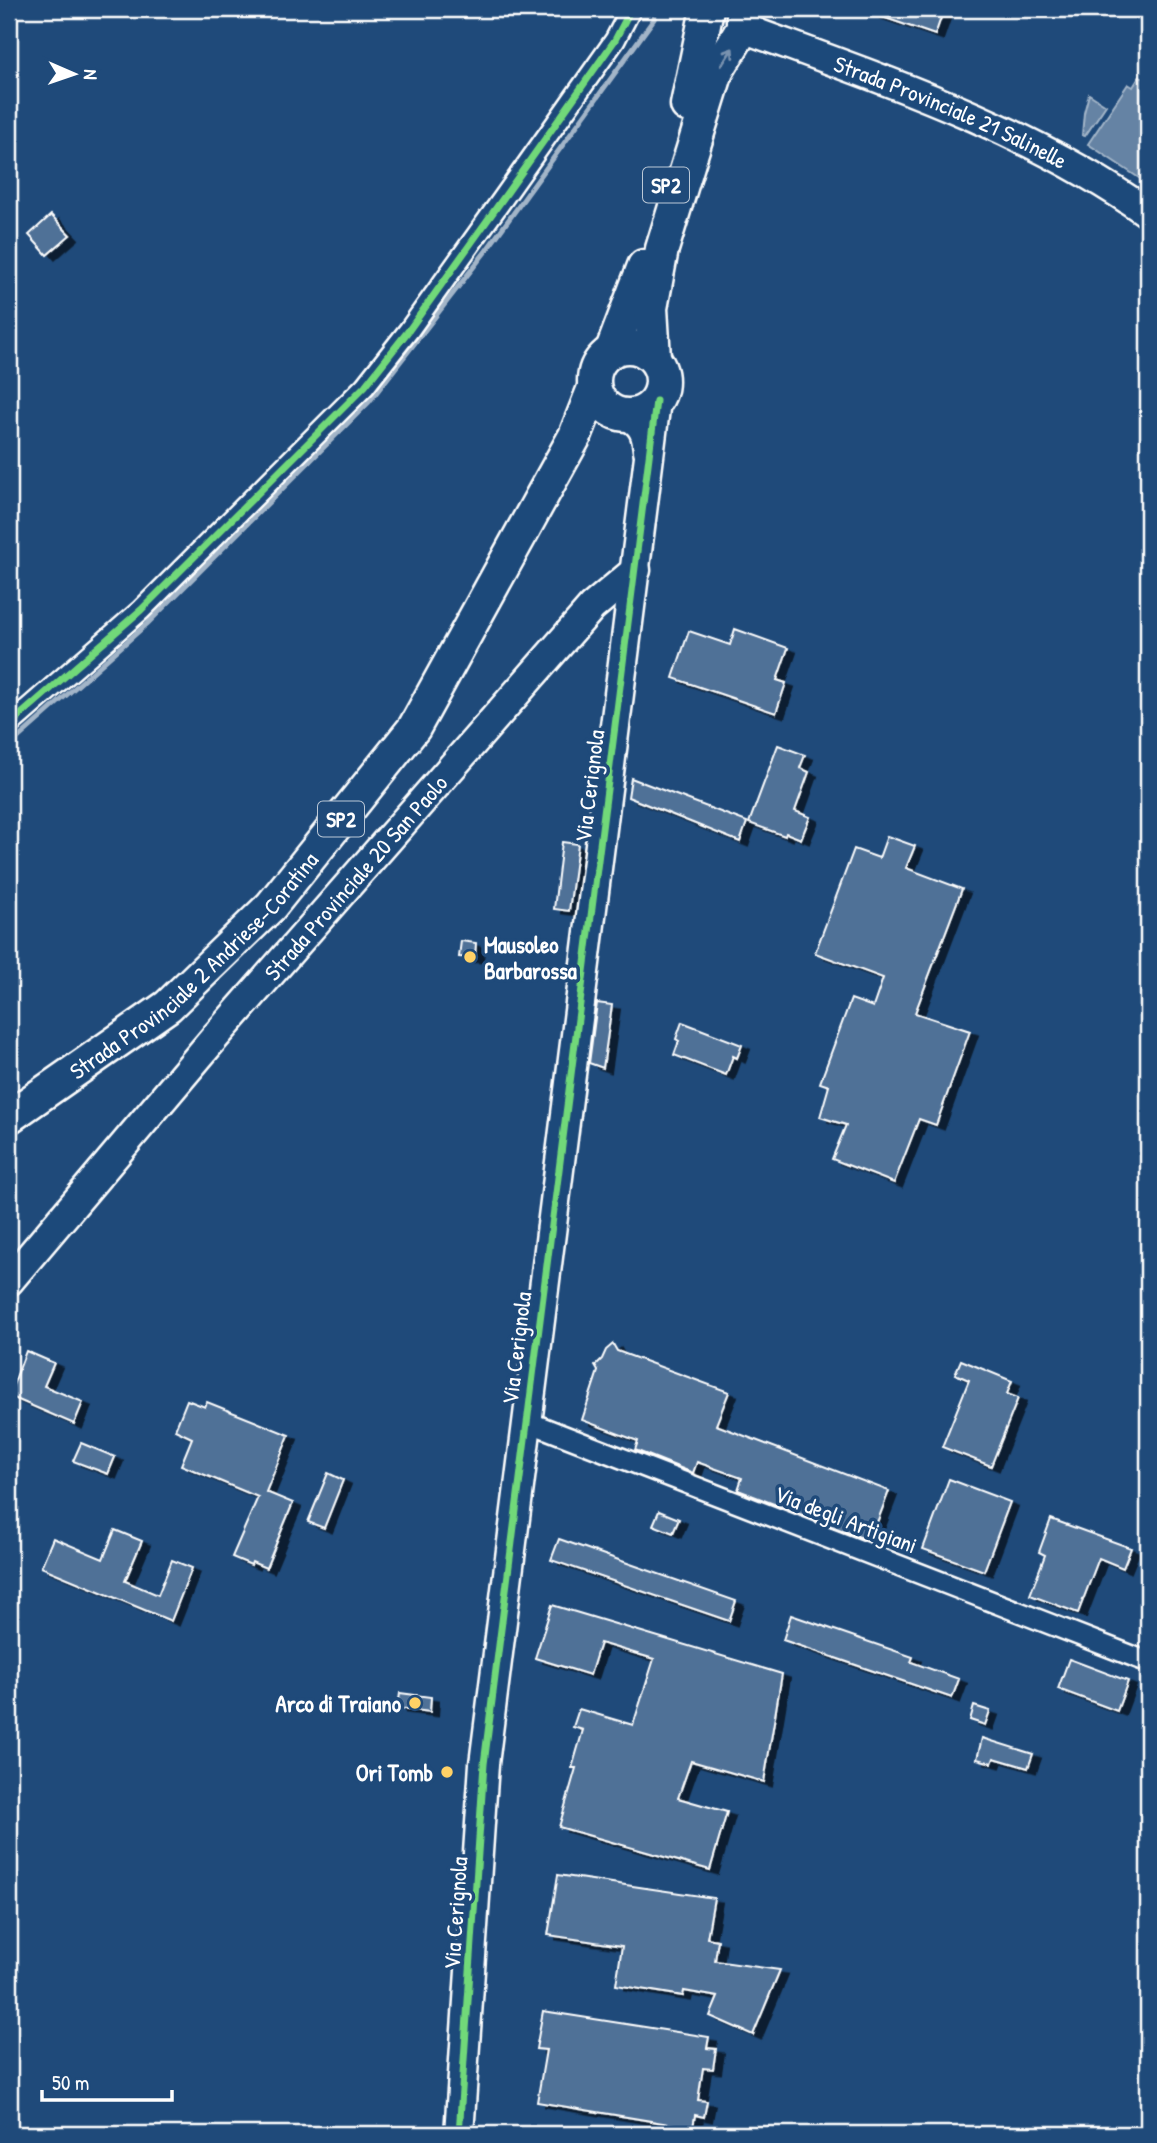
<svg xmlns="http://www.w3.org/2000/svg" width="1157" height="2143" font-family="'Patrick Hand',sans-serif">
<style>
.water{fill:#6583a4;stroke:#a3b5c8;stroke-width:2}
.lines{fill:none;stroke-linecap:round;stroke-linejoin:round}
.stream{stroke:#a3b5c8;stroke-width:5}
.building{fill:#507197;stroke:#fff;stroke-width:2;filter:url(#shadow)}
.street-casing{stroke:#fff;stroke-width:24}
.secondary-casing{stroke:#fff;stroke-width:33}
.primary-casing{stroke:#fff;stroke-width:37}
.street{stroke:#1f4a7a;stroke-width:19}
.secondary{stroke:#1f4a7a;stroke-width:28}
.primary{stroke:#1f4a7a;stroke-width:32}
.cycleway-casing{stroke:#1f4a7a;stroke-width:11}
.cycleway{stroke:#71d979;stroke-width:7}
.oneway{stroke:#7992af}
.poi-dot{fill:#ffd166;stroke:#1f4a7a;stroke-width:2.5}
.labels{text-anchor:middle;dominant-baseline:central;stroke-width:7;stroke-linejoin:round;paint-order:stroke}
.shield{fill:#1f4a7a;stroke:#bcc9d7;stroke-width:2}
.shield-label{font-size:21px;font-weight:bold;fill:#fff}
.street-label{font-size:23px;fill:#fff;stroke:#1f4a7a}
.poi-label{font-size:23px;font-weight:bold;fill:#fff;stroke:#1f4a7a;text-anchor:end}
</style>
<defs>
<filter id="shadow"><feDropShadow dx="8" dy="4.5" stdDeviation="0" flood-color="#0009"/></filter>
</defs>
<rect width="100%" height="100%" fill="#1f4a7a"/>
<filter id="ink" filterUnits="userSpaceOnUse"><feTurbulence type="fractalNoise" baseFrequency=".0143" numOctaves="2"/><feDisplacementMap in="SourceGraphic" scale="14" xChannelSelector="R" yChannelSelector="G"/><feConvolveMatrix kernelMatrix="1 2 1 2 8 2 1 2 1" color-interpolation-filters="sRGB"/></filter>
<g filter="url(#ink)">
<g class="water">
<path d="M 1140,76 L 1148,82 L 1148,184 L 1088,144 L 1128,84 L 1133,87 Z"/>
<path d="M 1089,94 L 1106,105 L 1085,136 L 1082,135 L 1084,113 Z"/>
</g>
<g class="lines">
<path class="stream" d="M 9,746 L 147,624 L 369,402 L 486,251 L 654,19 L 656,9"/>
</g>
<g class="building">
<path d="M 865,9 L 944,9 L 935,35 L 865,11 Z"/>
<path d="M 51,215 L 70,235 L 47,255 L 29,235 Z"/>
<path d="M 735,629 L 788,648 L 777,680 L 786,683 L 776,713 L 673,678 L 689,631 L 730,645 Z"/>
<path d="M 778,745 L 805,755 L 800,768 L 809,772 L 795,811 L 810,817 L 801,839 L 786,833 L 785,836 L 749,823 Z"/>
<path d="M 631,778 L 747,822 L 740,842 L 628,797 Z"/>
<path d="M 887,836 L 915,846 L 906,868 L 962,889 L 915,1013 L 970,1031 L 936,1125 L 919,1119 L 894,1183 L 832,1159 L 846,1125 L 820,1117 L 829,1086 L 820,1083 L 851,999 L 873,1007 L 883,978 L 815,953 L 854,849 L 879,858 Z"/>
<path d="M 562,842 L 578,844 L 569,911 L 554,909 Z"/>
<path d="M 461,941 L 476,943 L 475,958 L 459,957 Z"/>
<path d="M 597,1003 L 612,1005 L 603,1068 L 589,1063 Z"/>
<path d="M 682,1022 L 742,1045 L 737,1058 L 733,1056 L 726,1075 L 674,1055 L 679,1041 L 676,1039 Z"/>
<path d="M 613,1344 L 617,1351 L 729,1392 L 716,1425 L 889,1491 L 870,1541 L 738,1490 L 742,1478 L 697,1462 L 693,1473 L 635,1450 L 638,1441 L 582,1420 L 598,1371 L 595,1366 L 602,1359 L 606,1350 Z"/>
<path d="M 26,1351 L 54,1363 L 44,1386 L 83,1402 L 74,1424 L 9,1396 Z"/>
<path d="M 961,1360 L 1012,1381 L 1007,1394 L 1018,1398 L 991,1466 L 942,1447 L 969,1380 L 955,1374 Z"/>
<path d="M 187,1400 L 205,1407 L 207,1402 L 289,1435 L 266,1492 L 293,1503 L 266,1568 L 252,1562 L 251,1565 L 232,1557 L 258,1497 L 181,1465 L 192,1438 L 175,1430 Z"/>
<path d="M 81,1443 L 115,1457 L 108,1474 L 73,1461 Z"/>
<path d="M 328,1473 L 343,1480 L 324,1528 L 308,1522 Z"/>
<path d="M 949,1479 L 1010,1502 L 984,1571 L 923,1549 Z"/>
<path d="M 659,1511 L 679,1519 L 673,1533 L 653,1525 Z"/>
<path d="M 1051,1519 L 1131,1548 L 1123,1568 L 1099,1558 L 1078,1613 L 1030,1595 L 1045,1555 L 1039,1552 Z"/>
<path d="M 115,1530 L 142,1541 L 125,1581 L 158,1595 L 172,1560 L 192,1568 L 171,1621 L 41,1567 L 53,1538 L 103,1559 Z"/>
<path d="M 559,1539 L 736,1601 L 729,1621 L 551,1560 Z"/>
<path d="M 552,1605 L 782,1674 L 764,1782 L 691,1761 L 678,1798 L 727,1812 L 710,1870 L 559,1827 L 576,1768 L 572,1768 L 583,1730 L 573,1727 L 579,1709 L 633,1725 L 654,1659 L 600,1643 L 590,1675 L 535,1658 Z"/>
<path d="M 791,1615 L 913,1657 L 911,1662 L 959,1679 L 952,1698 L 783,1640 Z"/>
<path d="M 1069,1659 L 1128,1681 L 1117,1711 L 1058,1689 Z"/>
<path d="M 400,1693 L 431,1697 L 430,1712 L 398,1708 Z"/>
<path d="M 974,1706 L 990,1711 L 985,1725 L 970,1720 Z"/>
<path d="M 982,1738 L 1033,1754 L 1028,1768 L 994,1758 L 992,1763 L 977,1759 Z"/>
<path d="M 558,1875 L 714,1898 L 707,1938 L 718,1940 L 715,1961 L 780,1970 L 753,2035 L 710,2016 L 718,1997 L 684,1991 L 683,1996 L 616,1985 L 622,1946 L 548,1935 Z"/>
<path d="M 543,2011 L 709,2037 L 707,2048 L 716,2049 L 713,2069 L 703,2068 L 698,2100 L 707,2101 L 704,2117 L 695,2115 L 693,2128 L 537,2102 L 546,2050 L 536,2049 Z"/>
</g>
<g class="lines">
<defs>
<g id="street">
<path d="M 9,725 L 141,610 L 365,386 L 409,330 L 504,197 L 615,40 L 631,9"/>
<path d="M 526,1421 L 1148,1662"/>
</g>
<g id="secondary">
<path id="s1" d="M 743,28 C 881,79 1027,127 1148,213"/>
<path d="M 626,415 C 643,424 646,432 648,450"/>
<path id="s2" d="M 9,1281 L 216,1036 L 592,607 L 636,570"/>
<path d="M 459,2134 L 484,1764 L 656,401"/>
</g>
<g id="primary">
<path d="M 687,105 L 707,9"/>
<circle cx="628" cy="381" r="34"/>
<path d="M 612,350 L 644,266"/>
<path d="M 654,358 L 651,308 L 662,249 L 717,71 L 743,28 L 743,9"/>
<path id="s3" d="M 9,1117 L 168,1006 L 271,906 L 414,728 L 575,436 L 594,388"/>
</g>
</defs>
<use href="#street" class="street-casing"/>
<use href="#secondary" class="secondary-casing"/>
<use href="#primary" class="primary-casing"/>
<use href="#street" class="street"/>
<use href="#secondary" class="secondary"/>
<use href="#primary" class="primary"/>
<defs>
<g id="cycleway">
<path d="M 9,725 L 141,610 L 365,386 L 409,330 L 504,197 L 615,40 L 631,9"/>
<path d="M 459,2134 L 484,1764 L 656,401"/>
</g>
</defs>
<use href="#cycleway" class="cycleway-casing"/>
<use href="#cycleway" class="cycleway"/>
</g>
<defs><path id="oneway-shaft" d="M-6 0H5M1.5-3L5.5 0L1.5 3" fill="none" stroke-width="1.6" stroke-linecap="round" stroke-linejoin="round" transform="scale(1.75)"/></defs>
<use class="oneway" href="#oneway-shaft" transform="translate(727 57) rotate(-57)"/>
</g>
<g class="poi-dot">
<circle cx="470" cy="957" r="7"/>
<circle cx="415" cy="1703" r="7"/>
<circle cx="447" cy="1772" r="7"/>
</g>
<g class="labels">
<g class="shield">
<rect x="643" y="167.5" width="46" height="35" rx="5"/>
<rect x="318" y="801.5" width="46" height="35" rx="5"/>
</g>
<g class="shield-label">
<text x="666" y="185">SP2</text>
<text x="341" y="819">SP2</text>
</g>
<g class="street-label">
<text stroke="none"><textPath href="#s1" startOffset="224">Strada Provinciale 21 Salinelle</textPath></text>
<text transform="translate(589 786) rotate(-83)">Via Cerignola</text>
<text stroke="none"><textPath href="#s2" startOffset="532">Strada Provinciale 20 San Paolo</textPath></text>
<text stroke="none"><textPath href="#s3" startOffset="240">Strada Provinciale 2 Andriese-Coratina</textPath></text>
<text transform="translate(516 1348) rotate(-83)">Via Cerignola</text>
<text transform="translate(846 1519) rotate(21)">Via degli Artigiani</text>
<text transform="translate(455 1913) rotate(-86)">Via Cerignola</text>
</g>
<g class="poi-label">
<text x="484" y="944" text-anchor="start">Mausoleo<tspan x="484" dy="26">Barbarossa</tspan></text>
<text x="401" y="1703">Arco di Traiano</text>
<text x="433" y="1772">Ori Tomb</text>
</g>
</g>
<rect width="1157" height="2143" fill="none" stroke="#1f4a7a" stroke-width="35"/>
<rect x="18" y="18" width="1122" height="2108" fill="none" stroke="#fff" stroke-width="2.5" filter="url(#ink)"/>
<g transform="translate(74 74) rotate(92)" stroke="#1f4a7a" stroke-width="5" paint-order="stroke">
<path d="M0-5L12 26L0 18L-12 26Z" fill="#ffffff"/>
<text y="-10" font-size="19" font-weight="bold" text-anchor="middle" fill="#ffffff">N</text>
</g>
<path d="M42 2090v10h130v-10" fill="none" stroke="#ffffff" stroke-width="3.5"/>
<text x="52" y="2090" font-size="21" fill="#ffffff" stroke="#1f4a7a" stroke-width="5" paint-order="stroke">50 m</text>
</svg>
